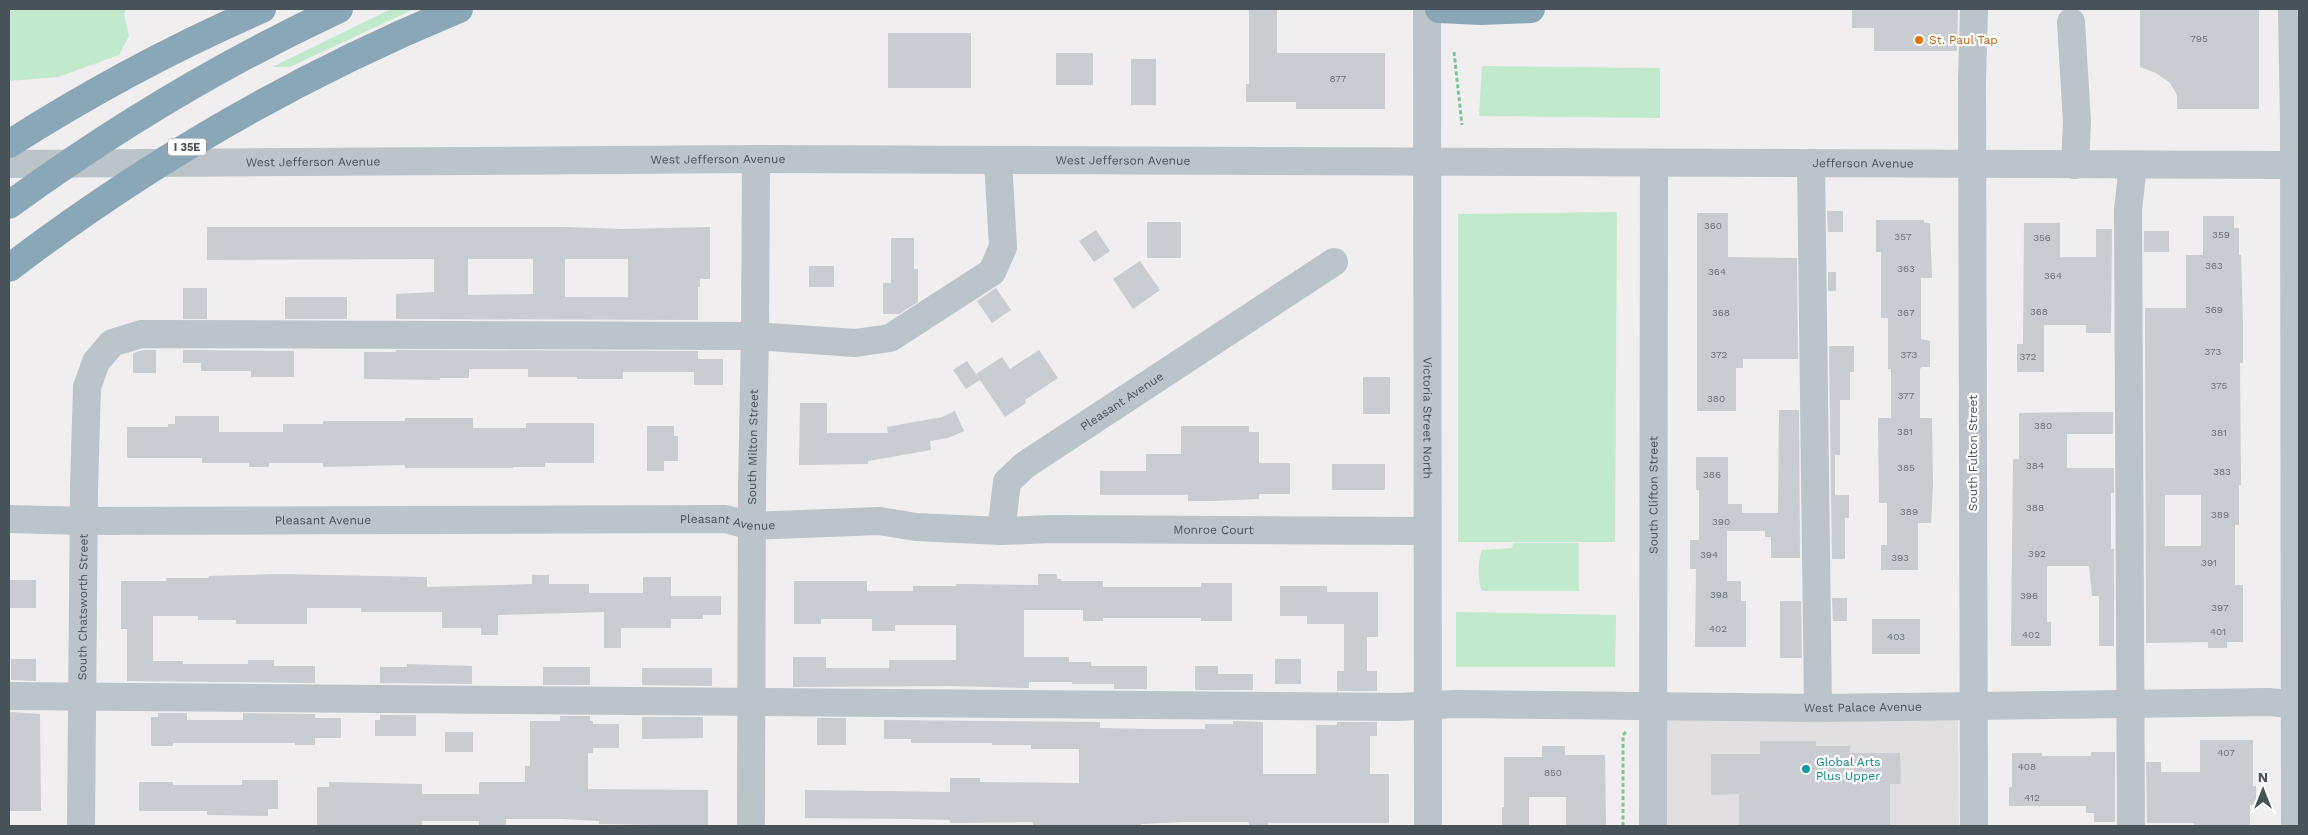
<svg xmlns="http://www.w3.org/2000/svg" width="2308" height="835" font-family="'Work Sans',sans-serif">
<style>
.education{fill:#e1dfdf}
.green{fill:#c0eacb}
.building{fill:#c9ccd0;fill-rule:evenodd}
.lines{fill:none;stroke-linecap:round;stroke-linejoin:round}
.path{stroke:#7bc597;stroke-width:3;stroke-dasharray:4 2.5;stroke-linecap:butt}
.minor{stroke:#bac4c9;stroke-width:28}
.highway{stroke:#8aa7b8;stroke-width:28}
.food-dot{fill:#e8710a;stroke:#fff;stroke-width:2}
.culture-dot{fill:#0f9aa8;stroke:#fff;stroke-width:2}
.labels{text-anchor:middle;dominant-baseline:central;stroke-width:4.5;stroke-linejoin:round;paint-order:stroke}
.number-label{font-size:10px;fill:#687177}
.shield{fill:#fff;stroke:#7f878b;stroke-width:1}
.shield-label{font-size:11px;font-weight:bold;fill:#485359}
.food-label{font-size:12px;fill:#c56008;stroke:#fff;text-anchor:start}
.street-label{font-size:12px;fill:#485359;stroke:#fff}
.culture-label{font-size:12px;fill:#0d838f;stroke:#fff;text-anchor:start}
</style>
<rect width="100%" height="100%" fill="#f0eeee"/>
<path class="education" d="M 1958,715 L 1959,826 L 1665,826 L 1664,718 Z"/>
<g class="green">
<path d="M 9,9 L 126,9 L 124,14 L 129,36 L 119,55 L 58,77 L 9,81 Z"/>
<path d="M 391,9 L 414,9 L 290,67 L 272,67 Z"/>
<path d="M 1482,66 L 1660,68 L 1660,118 L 1479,116 Z"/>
<path d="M 1617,212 L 1615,542 L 1458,542 L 1458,214 Z"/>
<path d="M 1513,543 L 1579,543 L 1579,591 L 1482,591 C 1477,580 1478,560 1482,550 L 1512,548 Z"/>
<path d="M 1456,612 L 1616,615 L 1615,667 L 1456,667 Z"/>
</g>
<g class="building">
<path d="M 1249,9 L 1277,9 L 1277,53 L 1385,53 L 1385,109 L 1296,109 L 1296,102 L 1246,102 L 1246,84 L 1249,84 Z"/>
<path d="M 1852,9 L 1958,9 L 1957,51 L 1874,51 L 1874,28 L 1852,28 Z"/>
<path d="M 2140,9 L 2259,9 L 2259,109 L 2177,109 L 2177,95 L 2170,83 L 2156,73 L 2140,67 Z"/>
<rect x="888" y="33" width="83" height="55"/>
<rect x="1056" y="53" width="37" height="32"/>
<rect x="1131" y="59" width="25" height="46"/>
<path d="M 1827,211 L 1843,211 L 1843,232 L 1828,232 Z"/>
<path d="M 1697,213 L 1728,213 L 1728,257 L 1797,258 L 1798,359 L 1743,359 L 1743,368 L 1736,368 L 1736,411 L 1697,411 Z"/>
<path d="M 2203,216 L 2234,216 L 2234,228 L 2239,228 L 2239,255 L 2241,255 L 2243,323 L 2243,363 L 2240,363 L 2241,485 L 2239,485 L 2239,525 L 2235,525 L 2235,585 L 2243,585 L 2243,642 L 2227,642 L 2227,648 L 2208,648 L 2208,642 L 2146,643 L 2145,308 L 2186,308 L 2186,255 L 2203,255 ZM 2165,495 L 2201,495 L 2201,546 L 2165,546 Z"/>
<path d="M 1876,220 L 1924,220 L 1924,223 L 1930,223 L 1932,278 L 1921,278 L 1921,339 L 1930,341 L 1930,367 L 1922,367 L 1920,369 L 1920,418 L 1932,418 L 1933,487 L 1931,523 L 1918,523 L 1918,570 L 1881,570 L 1881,545 L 1887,545 L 1887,503 L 1879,503 L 1878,418 L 1891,418 L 1891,369 L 1888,369 L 1888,318 L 1881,318 L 1881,252 L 1876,252 Z"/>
<rect x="1147" y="222" width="34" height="36"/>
<path d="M 2024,223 L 2060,223 L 2060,257 L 2096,257 L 2096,229 L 2112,229 L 2111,333 L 2086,333 L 2086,325 L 2044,325 L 2044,372 L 2017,372 L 2017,344 L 2023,344 Z"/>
<path d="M 207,227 L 565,227 L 622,229 L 710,227 L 710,279 L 700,279 L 700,287 L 698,287 L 698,320 L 396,319 L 396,294 L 434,292 L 434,259 L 207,260 ZM 468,259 L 533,259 L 533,294 L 468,295 ZM 565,259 L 628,259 L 628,297 L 565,297 Z"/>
<path d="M 1096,230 L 1110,251 L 1094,262 L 1079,241 Z"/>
<rect x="2144" y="231" width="25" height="21"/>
<path d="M 891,238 L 914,238 L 914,269 L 918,269 L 918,302 L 899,314 L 883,314 L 883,283 L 891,283 Z"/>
<path d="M 1140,261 L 1160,290 L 1133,309 L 1113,279 Z"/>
<rect x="809" y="266" width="25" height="21"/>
<rect x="1828" y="272" width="8" height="19"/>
<rect x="183" y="288" width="24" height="31"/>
<path d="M 996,288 L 1011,310 L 992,323 L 977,301 Z"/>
<rect x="285" y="297" width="62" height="22"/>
<path d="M 1829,346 L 1854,346 L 1854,372 L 1850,372 L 1850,400 L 1840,400 L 1840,455 L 1835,455 L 1835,495 L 1849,495 L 1849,518 L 1845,518 L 1845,559 L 1832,559 Z"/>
<path d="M 143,350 L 156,350 L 156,373 L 133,373 L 133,353 Z"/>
<path d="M 183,350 L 294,351 L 294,377 L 251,377 L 251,371 L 201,371 L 201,363 L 183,363 Z"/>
<path d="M 396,350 L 698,351 L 698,359 L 723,359 L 723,385 L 694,385 L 694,372 L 623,372 L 623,379 L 577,379 L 577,377 L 528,377 L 528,369 L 469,369 L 469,378 L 440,378 L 440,380 L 364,379 L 364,352 L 396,352 Z"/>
<path d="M 1039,350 L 1058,378 L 1025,400 L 1026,403 L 1005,417 L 976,374 L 1002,357 L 1010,369 Z"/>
<path d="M 967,361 L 980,380 L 966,389 L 953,370 Z"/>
<rect x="1363" y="377" width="27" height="37"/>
<path d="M 800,403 L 827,403 L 827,433 L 888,433 L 887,427 L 942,417 L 955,411 L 964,431 L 948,438 L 930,441 L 931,450 L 868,461 L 868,464 L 799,465 Z"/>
<path d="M 1779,410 L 1799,410 L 1800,558 L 1771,558 L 1771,537 L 1765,537 L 1765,531 L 1727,531 L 1727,581 L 1741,581 L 1741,601 L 1746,601 L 1746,647 L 1695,647 L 1696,569 L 1690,569 L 1690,540 L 1699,540 L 1699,490 L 1696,490 L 1696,457 L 1728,457 L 1728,504 L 1742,504 L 1742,513 L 1778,513 Z"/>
<path d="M 2089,412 L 2113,412 L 2113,434 L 2067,434 L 2067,468 L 2114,468 L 2114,493 L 2111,493 L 2111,549 L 2114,549 L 2114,646 L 2099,646 L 2099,596 L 2092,596 L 2089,566 L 2047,566 L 2047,622 L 2051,622 L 2051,646 L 2011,646 L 2013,459 L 2019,459 L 2019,413 Z"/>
<path d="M 175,416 L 219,416 L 219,432 L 283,432 L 283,424 L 323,424 L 323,421 L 405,421 L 405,418 L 473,418 L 473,428 L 526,428 L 526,423 L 594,423 L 594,463 L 545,463 L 545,467 L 513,467 L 513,468 L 405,468 L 405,465 L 323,467 L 323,463 L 269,463 L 269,467 L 249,467 L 249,463 L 202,463 L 202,458 L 127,458 L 127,427 L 168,427 L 168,424 L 175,424 Z"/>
<path d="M 647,426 L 674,426 L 674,436 L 678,436 L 678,461 L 664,461 L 664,471 L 647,471 Z"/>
<path d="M 1181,426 L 1249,426 L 1249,432 L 1259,432 L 1259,463 L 1290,463 L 1290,494 L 1259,494 L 1259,499 L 1212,501 L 1188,501 L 1188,495 L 1100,495 L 1100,471 L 1146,471 L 1146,454 L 1181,454 Z"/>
<rect x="1332" y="464" width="53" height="26"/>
<path d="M 279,574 L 427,577 L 427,587 L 532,584 L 532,575 L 549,575 L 549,584 L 589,584 L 589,593 L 643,593 L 643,577 L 671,577 L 671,596 L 721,596 L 721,615 L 703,615 L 703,619 L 671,619 L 671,628 L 621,628 L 621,648 L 604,648 L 604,612 L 498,615 L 498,635 L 481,635 L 481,628 L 442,628 L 442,612 L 361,612 L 361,608 L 307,608 L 307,624 L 236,624 L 236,620 L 198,620 L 198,616 L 153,616 L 153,661 L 183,661 L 183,664 L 248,664 L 248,660 L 274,660 L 274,666 L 315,666 L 315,683 L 127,681 L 127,629 L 121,629 L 121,581 L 166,581 L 166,578 L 209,578 L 209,576 Z"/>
<path d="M 1038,574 L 1057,574 L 1057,579 L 1061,579 L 1061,581 L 1103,581 L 1103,587 L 1201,587 L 1201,583 L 1232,583 L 1232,621 L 1201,621 L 1201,618 L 1103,618 L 1103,621 L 1083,621 L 1083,610 L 1024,610 L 1024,657 L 1069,657 L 1069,662 L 1091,662 L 1091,666 L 1147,666 L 1147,689 L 1114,689 L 1114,684 L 1072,684 L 1072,682 L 1029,682 L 1029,688 L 950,686 L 793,687 L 793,657 L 826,657 L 826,668 L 889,668 L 889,660 L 956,660 L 956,625 L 895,625 L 895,631 L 872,631 L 872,619 L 821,619 L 821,624 L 794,624 L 794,581 L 867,581 L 867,591 L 913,591 L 913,586 L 956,586 L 956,584 L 1038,585 Z"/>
<rect x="9" y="580" width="27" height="28"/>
<path d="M 1280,586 L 1327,586 L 1327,592 L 1378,592 L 1378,637 L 1367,637 L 1367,671 L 1377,671 L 1377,691 L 1337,691 L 1337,671 L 1344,671 L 1344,624 L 1307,624 L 1307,616 L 1280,616 Z"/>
<path d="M 1832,598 L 1847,598 L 1847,621 L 1833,621 Z"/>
<path d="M 1780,601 L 1801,601 L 1802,658 L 1780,658 Z"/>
<rect x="1872" y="619" width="48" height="35"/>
<path d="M 11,659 L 36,659 L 36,681 L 11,680 Z"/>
<rect x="1275" y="659" width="26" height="25"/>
<path d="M 407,664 L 472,666 L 472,684 L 380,683 L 380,667 L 407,667 Z"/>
<path d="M 1195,666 L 1218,666 L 1218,674 L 1253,674 L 1253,690 L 1195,690 Z"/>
<rect x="543" y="667" width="47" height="18"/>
<path d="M 642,668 L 712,668 L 712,686 L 642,685 Z"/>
<path d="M 11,712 L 40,714 L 41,811 L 9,811 L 9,714 Z"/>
<path d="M 158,713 L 187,713 L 187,720 L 243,720 L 243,713 L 315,714 L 315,718 L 341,718 L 341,738 L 315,738 L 315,745 L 295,745 L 295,743 L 173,743 L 173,746 L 151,746 L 151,717 L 158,717 Z"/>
<path d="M 380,715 L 416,715 L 416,736 L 375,736 L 375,720 L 380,720 Z"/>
<path d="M 560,716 L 590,716 L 590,721 L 593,721 L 593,724 L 619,724 L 619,748 L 593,748 L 593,753 L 588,753 L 588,789 L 708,790 L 708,826 L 599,824 L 599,821 L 563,819 L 506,819 L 506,826 L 479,826 L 479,821 L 422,821 L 422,826 L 317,826 L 317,787 L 329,787 L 329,782 L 422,784 L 422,794 L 479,794 L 479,782 L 525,782 L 525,766 L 530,766 L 530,721 L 560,721 Z"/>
<path d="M 642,717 L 703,717 L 703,738 L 642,739 Z"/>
<rect x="817" y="718" width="29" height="27"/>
<path d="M 884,720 L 1100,722 L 1100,728 L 1150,729 L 1205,729 L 1205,724 L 1233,724 L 1233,721 L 1263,722 L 1263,774 L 1316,774 L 1316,725 L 1337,725 L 1337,722 L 1377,722 L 1377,736 L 1370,736 L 1370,774 L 1389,774 L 1389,823 L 1268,823 L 1268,825 L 1249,825 L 1249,822 L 1184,822 L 1141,824 L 1141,826 L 1033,826 L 1033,822 L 950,823 L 950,820 L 910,819 L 805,818 L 805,790 L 950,792 L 950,778 L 980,778 L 980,782 L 1079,783 L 1079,749 L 1031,749 L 1031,745 L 992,745 L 992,743 L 911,743 L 911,739 L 884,739 Z"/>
<rect x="445" y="732" width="28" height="20"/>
<path d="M 2200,740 L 2253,740 L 2253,786 L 2256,786 L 2256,805 L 2250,805 L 2250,826 L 2194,826 L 2194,823 L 2147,823 L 2146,762 L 2161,762 L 2161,772 L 2200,772 Z"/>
<path d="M 1760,741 L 1816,741 L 1816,746 L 1850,746 L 1850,753 L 1900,753 L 1901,784 L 1890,784 L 1890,826 L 1739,826 L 1739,794 L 1711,795 L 1711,754 L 1760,754 Z"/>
<path d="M 1542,746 L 1565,746 L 1565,755 L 1605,755 L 1606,826 L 1566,826 L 1566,797 L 1529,797 L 1529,826 L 1502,826 L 1502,807 L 1504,807 L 1504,757 L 1542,757 Z"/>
<path d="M 2091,752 L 2115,752 L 2115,822 L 2094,822 L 2094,813 L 2086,813 L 2086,806 L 2009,806 L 2009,787 L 2012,787 L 2012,753 L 2042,753 L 2042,756 L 2091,756 Z"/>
<path d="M 242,780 L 278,780 L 278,809 L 268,809 L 268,816 L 207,815 L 207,811 L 139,811 L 139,782 L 173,782 L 173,785 L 242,785 Z"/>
</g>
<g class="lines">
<g class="path">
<path d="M 1454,52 L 1462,125"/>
<path d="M 1623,826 L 1623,735 L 1627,731"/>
</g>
<g class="minor">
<path id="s1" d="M 1427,9 L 1428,826"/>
<path d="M 2292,9 L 2294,121 L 2295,826"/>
<path d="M 2071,22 L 2077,122 L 2075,165"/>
<path d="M 1811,163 L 1818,708"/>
<path id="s2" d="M 9,164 L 756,159 L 2299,165"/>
<path id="s3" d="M 9,519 L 84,521 L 725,519 L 752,526 L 879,521 L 916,527 L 1001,531 L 1052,529 L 1427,531"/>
<path id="s4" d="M 1001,531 L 1007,482 L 1025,465 L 1334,262"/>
<path id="s5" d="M 9,696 L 1398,707 L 1455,704 L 1818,708 L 2269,702 L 2299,705"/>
<path id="s6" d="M 81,826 L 84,489 L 87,387 L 96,362 L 112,343 L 141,334 L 755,336 L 855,343 L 890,338 L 992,272 L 1003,247 L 998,160"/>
<path id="s7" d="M 751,826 L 752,486 L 755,336 L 756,159"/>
<path id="s8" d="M 1653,826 L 1654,163"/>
<path d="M 1974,826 L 1972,80 L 1974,9"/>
<path d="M 2131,826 L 2128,210 L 2133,165"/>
</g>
<g class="highway">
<path d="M 1439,9 L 1480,11 L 1531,9"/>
<path d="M 9,144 C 89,93 174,47 262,9"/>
<path d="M 9,205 C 112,130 223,63 339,9"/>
<path d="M 9,268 C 147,163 299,75 459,9"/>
</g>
</g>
<circle class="food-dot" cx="1919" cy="40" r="5"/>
<circle class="culture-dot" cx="1806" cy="769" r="5"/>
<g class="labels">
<g class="number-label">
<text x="2199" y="38">795</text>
<text x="1338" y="78">877</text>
<text x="1713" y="225">360</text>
<text x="2221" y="234">359</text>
<text x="1903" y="236">357</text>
<text x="2042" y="237">356</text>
<text x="2214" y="265">363</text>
<text x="1906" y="268">363</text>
<text x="1717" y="271">364</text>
<text x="2053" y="275">364</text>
<text x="2214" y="309">369</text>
<text x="2039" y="311">368</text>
<text x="1721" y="312">368</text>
<text x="1906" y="312">367</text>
<text x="2213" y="351">373</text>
<text x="1719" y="354">372</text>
<text x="1909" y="354">373</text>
<text x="2028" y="356">372</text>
<text x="2219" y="385">375</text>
<text x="1906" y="395">377</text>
<text x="1716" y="398">380</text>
<text x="2043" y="425">380</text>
<text x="1905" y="431">381</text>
<text x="2219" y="432">381</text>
<text x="2035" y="465">384</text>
<text x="1906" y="467">385</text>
<text x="2222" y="471">383</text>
<text x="1712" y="474">386</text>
<text x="2035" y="507">388</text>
<text x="1909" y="511">389</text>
<text x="2220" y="514">389</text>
<text x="1721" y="521">390</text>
<text x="2037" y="553">392</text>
<text x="1709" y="554">394</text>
<text x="1900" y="557">393</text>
<text x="2209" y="562">391</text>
<text x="1719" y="594">398</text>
<text x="2029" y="595">396</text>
<text x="2220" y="607">397</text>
<text x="1718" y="628">402</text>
<text x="2218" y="631">401</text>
<text x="2031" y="634">402</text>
<text x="1896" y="636">403</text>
<text x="2226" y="752">407</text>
<text x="2027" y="766">408</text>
<text x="1553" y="772">850</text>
<text x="2032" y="797">412</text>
</g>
<rect class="shield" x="168" y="138.5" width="38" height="17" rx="4"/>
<g class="shield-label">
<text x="187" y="147">I 35E</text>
</g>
<g class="food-label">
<text x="1929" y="40">St. Paul Tap</text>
</g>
<g class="street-label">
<text stroke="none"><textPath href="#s2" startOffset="709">West Jefferson Avenue</textPath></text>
<text stroke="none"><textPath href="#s2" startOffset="1114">West Jefferson Avenue</textPath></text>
<text stroke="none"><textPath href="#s2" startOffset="304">West Jefferson Avenue</textPath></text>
<text stroke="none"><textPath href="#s2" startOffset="1854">Jefferson Avenue</textPath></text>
<text stroke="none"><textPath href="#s4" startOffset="190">Pleasant Avenue</textPath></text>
<text stroke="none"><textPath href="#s1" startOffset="409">Victoria Street North</textPath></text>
<text stroke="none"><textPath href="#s7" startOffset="379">South Milton Street</textPath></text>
<text transform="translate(1973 453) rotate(-90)">South Fulton Street</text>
<text stroke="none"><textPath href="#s8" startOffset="331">South Clifton Street</textPath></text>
<text stroke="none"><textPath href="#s3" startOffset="314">Pleasant Avenue</textPath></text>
<text stroke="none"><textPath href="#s3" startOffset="719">Pleasant Avenue</textPath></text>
<text stroke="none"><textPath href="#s3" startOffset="1206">Monroe Court</textPath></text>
<text stroke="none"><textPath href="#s6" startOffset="219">South Chatsworth Street</textPath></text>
<text stroke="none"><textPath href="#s5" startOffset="1854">West Palace Avenue</textPath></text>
</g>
<g class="culture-label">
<text x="1816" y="762">Global Arts<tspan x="1816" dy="14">Plus Upper</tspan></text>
</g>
</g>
<rect width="2308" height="835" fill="none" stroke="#485359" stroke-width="20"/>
<g transform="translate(2263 790)" stroke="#ffffff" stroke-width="4" paint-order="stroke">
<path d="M0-4L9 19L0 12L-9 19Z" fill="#485359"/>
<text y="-8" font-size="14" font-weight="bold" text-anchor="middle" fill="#485359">N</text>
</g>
</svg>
